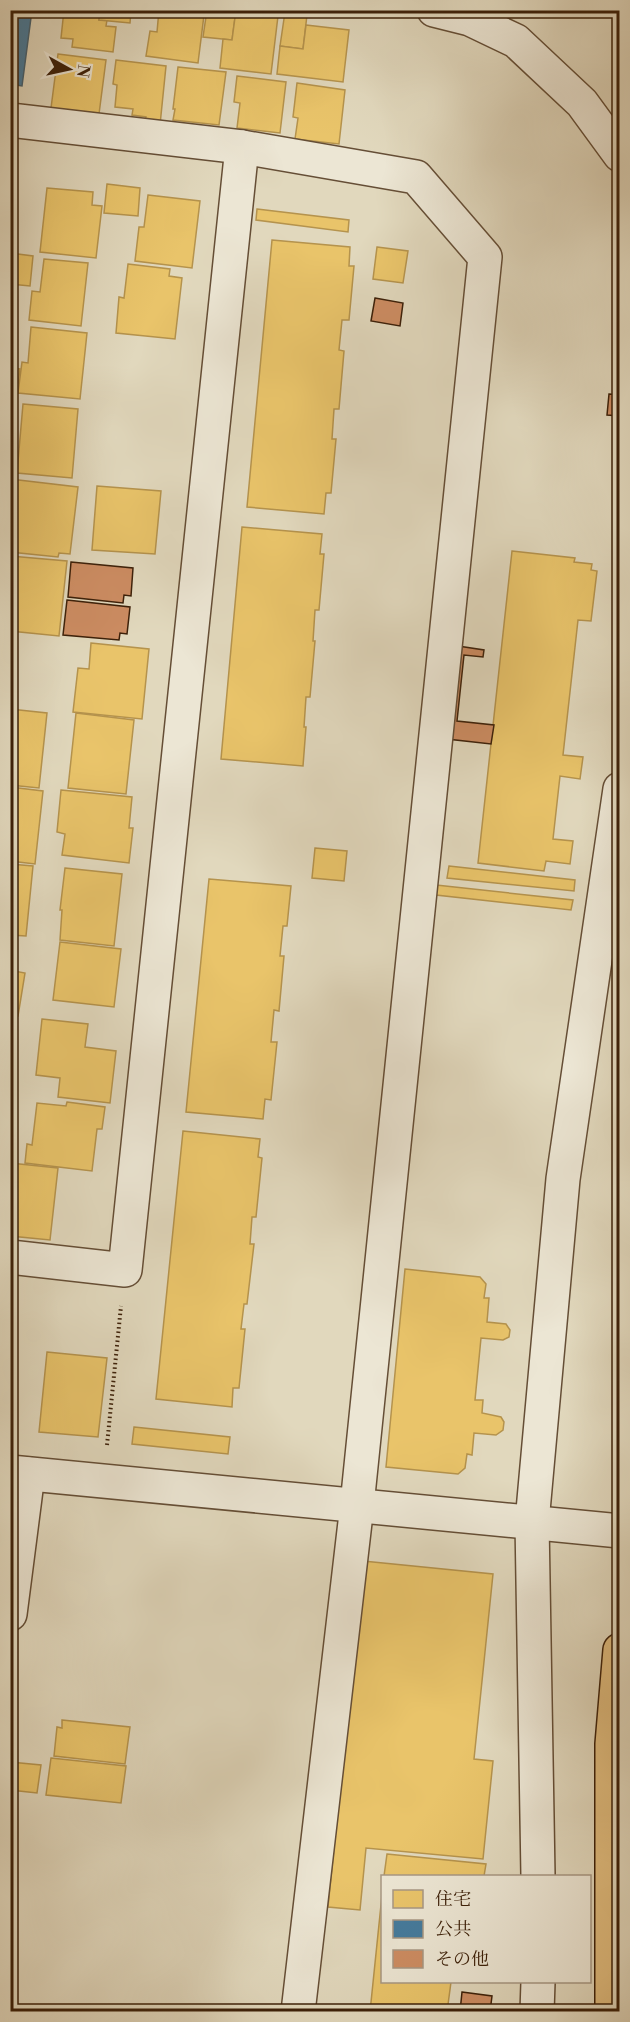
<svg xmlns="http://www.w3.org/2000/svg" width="630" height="2022" font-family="'Libre Bodoni','Noto Serif JP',serif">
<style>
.homes{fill:#e9c46a;stroke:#b5934d;stroke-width:1.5}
.public{fill:#457b9d;stroke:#426071;stroke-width:1.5}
.building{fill:#cc8c62;stroke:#3c2009;stroke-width:1.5}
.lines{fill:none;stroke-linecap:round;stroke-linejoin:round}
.minor-casing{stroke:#654e36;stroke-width:36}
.tertiary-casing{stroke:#654e36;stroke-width:36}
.trunk-casing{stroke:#3c2009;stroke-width:36}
.path{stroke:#3c2009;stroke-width:4;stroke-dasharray:1.5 3;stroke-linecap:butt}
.minor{stroke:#ece6d4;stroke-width:33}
.tertiary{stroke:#ece6d4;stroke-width:33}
.trunk{stroke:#e0bc7e;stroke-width:33}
</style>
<rect width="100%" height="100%" fill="#e1d8bd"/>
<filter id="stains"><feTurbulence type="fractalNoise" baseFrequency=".00333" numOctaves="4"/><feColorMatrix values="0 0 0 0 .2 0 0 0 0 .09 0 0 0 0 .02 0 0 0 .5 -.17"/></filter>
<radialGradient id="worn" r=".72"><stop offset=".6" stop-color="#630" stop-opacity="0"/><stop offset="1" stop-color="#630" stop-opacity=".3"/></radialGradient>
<g class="homes">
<path d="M 64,10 L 100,10 L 99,20 L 107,20 L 106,26 L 116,27 L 113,52 L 72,47 L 73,39 L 61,38 Z"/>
<path d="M 100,10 L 131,10 L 130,23 L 99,20 Z"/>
<path d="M 159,10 L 200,10 L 199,14 L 204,15 L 198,63 L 146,56 L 150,31 L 157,32 Z"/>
<path d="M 207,10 L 236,10 L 232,40 L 203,37 Z"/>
<path d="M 236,10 L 269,10 L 268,16 L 278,16 L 271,74 L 220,68 L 223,39 L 232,40 Z"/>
<path d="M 285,12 L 307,15 L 303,49 L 280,46 Z"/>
<path d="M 306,25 L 349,30 L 343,82 L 277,74 L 280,46 L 303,49 Z"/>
<path d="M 58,54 L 106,60 L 99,114 L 51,108 Z"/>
<path d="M 116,60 L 166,66 L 160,125 L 145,123 L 146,117 L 132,115 L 133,109 L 115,107 L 117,85 L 113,84 Z"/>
<path d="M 178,67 L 226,72 L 219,125 L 173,120 L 175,109 L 173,109 Z"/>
<path d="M 237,76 L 286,82 L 280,133 L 237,128 L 240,103 L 234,102 Z"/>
<path d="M 297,83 L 345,90 L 339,144 L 295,139 L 298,118 L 293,117 Z"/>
<path d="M 107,184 L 140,188 L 138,216 L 104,213 Z"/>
<path d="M 47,188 L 93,192 L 92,205 L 102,206 L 96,258 L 40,252 Z"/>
<path d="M 148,195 L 200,201 L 192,268 L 135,261 L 139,227 L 144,227 Z"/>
<path d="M 257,209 L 349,220 L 348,232 L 256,220 Z"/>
<path d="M 272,240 L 350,247 L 349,266 L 354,266 L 349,320 L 342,320 L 339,350 L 344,351 L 339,409 L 334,409 L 332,439 L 336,439 L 331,493 L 326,493 L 324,514 L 247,507 Z"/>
<path d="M 377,247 L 408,251 L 403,283 L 373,279 Z"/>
<path d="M 10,253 L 33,256 L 30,286 L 10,284 Z"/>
<path d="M 44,259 L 88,263 L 81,326 L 29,320 L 32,291 L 40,292 Z"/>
<path d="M 128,264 L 170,269 L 169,276 L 182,278 L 175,339 L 116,333 L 119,297 L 124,298 Z"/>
<path d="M 31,327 L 87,333 L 80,399 L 18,393 L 22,362 L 28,363 Z"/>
<path d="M 10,368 L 20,369 L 16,400 L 10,399 Z"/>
<path d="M 23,404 L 78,409 L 72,478 L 17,473 Z"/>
<path d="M 10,479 L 78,487 L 70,554 L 59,553 L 58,557 L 10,552 Z"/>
<path d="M 97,486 L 161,491 L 155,554 L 92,550 Z"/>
<path d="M 242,527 L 322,534 L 320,554 L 324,554 L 319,610 L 315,610 L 313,641 L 315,641 L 310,697 L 306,697 L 304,727 L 306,727 L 303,766 L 221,759 Z"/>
<path d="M 512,551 L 575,558 L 574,562 L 592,564 L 591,570 L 597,571 L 591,621 L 578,620 L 563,755 L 583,757 L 580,779 L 560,776 L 553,839 L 573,841 L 570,864 L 546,861 L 544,871 L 478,863 Z"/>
<path d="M 10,556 L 67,561 L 59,636 L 10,631 Z"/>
<path d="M 91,643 L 149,649 L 142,719 L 73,712 L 78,668 L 89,669 Z"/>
<path d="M 10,709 L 47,713 L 39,788 L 10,785 Z"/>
<path d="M 76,713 L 134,720 L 126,794 L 68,788 Z"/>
<path d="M 10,787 L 43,791 L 35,864 L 10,861 Z"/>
<path d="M 61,790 L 132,797 L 129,828 L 133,828 L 129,863 L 62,855 L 65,834 L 57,832 Z"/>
<path d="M 315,848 L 347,851 L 344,881 L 312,878 Z"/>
<path d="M 10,864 L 33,866 L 26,936 L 10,935 Z"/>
<path d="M 449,866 L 575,880 L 574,891 L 447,878 Z"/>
<path d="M 65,868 L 122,874 L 114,946 L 60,940 L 62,910 L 60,910 Z"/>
<path d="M 209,879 L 291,886 L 287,926 L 283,926 L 280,956 L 284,956 L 279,1011 L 274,1010 L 271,1042 L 277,1042 L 271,1100 L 265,1099 L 263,1119 L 186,1112 Z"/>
<path d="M 436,885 L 573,900 L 571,910 L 436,895 Z"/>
<path d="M 60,942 L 121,949 L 114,1007 L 53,1000 Z"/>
<path d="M 10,944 L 17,945 L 14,971 L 25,973 L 18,1016 L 10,1015 Z"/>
<path d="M 10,1018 L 15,1019 L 10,1064 Z"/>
<path d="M 42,1019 L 88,1024 L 85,1047 L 116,1051 L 110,1103 L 58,1097 L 60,1078 L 36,1075 Z"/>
<path d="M 67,1102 L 105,1107 L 102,1129 L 97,1129 L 92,1171 L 25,1163 L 27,1144 L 32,1145 L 37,1103 L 66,1106 Z"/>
<path d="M 183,1131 L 260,1139 L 258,1157 L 262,1158 L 256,1217 L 252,1217 L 250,1244 L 254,1244 L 247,1304 L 244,1304 L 241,1329 L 245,1329 L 239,1388 L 233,1388 L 232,1407 L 156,1399 Z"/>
<path d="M 10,1163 L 58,1168 L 50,1240 L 10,1236 Z"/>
<path d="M 405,1269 L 480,1277 L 486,1284 L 484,1298 L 489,1298 L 487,1322 L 506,1324 L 510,1330 L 509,1337 L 503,1340 L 481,1338 L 475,1400 L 483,1400 L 482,1413 L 501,1417 L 504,1422 L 503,1430 L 496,1435 L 474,1433 L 472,1455 L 467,1454 L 465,1468 L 458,1474 L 386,1467 Z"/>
<path d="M 47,1352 L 107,1358 L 98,1437 L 39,1432 Z"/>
<path d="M 134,1427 L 230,1437 L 228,1454 L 132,1444 Z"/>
<path d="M 363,1561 L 493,1574 L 474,1759 L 493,1761 L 483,1859 L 366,1848 L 360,1910 L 328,1907 Z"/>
<path d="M 62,1720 L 130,1727 L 125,1764 L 54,1756 L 57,1727 L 62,1728 Z"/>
<path d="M 51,1758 L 126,1766 L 121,1803 L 46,1795 Z"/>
<path d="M 10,1762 L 41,1765 L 37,1793 L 10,1790 Z"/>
<path d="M 387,1854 L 486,1864 L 484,1876 L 384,1876 Z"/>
<path d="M 382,1895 L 382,1982 L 451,1982 L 447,2012 L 370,2012 Z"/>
</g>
<path class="public" d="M 10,10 L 32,10 L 22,86 L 10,84 Z"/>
<g class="building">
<path d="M 375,298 L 403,303 L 400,326 L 371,321 Z"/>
<path d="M 609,394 L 620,395 L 620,416 L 607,415 Z"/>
<path d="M 71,562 L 133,568 L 131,596 L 124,595 L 123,603 L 68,597 Z"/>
<path d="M 67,600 L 130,607 L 127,634 L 120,633 L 119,640 L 63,635 Z"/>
<path d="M 458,646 L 484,650 L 483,657 L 464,655 L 457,721 L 494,725 L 491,744 L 447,739 Z"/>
<path d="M 462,1992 L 492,1996 L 490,2012 L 460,2012 Z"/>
</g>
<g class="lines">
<defs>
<g id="minor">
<path d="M 434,10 L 470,19 L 516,41 L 582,103 L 620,155"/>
<path d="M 10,120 L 242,147 L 416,177 L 485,257 L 357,1505 L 298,2012"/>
<path d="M 10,1257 L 125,1270 L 242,147"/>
<path d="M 10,1614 L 28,1474"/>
<path d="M 538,1876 L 532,1522 L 563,1179 L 620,789"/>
<path d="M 537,2012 L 538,1982"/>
</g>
<path id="tertiary" d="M 10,1472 L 620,1531"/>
<path id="trunk" d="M 612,2012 L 612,1744 L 620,1650"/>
</defs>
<use href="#minor" class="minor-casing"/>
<use href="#tertiary" class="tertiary-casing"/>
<use href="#trunk" class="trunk-casing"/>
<path class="path" d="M 107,1445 L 121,1306"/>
<use href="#minor" class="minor"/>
<use href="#tertiary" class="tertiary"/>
<use href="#trunk" class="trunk"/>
</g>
<rect width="630" height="2022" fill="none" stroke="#e1d8bd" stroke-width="36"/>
<rect x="12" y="12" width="606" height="1998" fill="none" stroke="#3c2009" stroke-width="3"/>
<rect x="18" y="18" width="594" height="1986" fill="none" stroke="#3c2009" stroke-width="1.5"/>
<rect x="381" y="1875" width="210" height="108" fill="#ece6d4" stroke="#a69783" stroke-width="1.5"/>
<rect x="393" y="1890" width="30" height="18" fill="#e9c46a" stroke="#a69783" stroke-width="1.5"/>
<text x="435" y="1905" font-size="18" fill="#3c2009">住宅</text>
<rect x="393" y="1920" width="30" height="18" fill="#457b9d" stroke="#a69783" stroke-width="1.5"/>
<text x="435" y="1935" font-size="18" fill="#3c2009">公共</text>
<rect x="393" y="1950" width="30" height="18" fill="#cc8c62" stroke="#a69783" stroke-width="1.5"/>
<text x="435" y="1965" font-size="18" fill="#3c2009">その他</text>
<g transform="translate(69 69) rotate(98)" stroke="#ece6d4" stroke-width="4.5" paint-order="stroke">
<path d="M0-4.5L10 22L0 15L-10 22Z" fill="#3c2009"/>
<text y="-9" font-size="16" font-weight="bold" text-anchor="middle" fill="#3c2009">N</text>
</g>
<rect width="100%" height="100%" filter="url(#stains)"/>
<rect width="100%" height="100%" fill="url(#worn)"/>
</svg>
